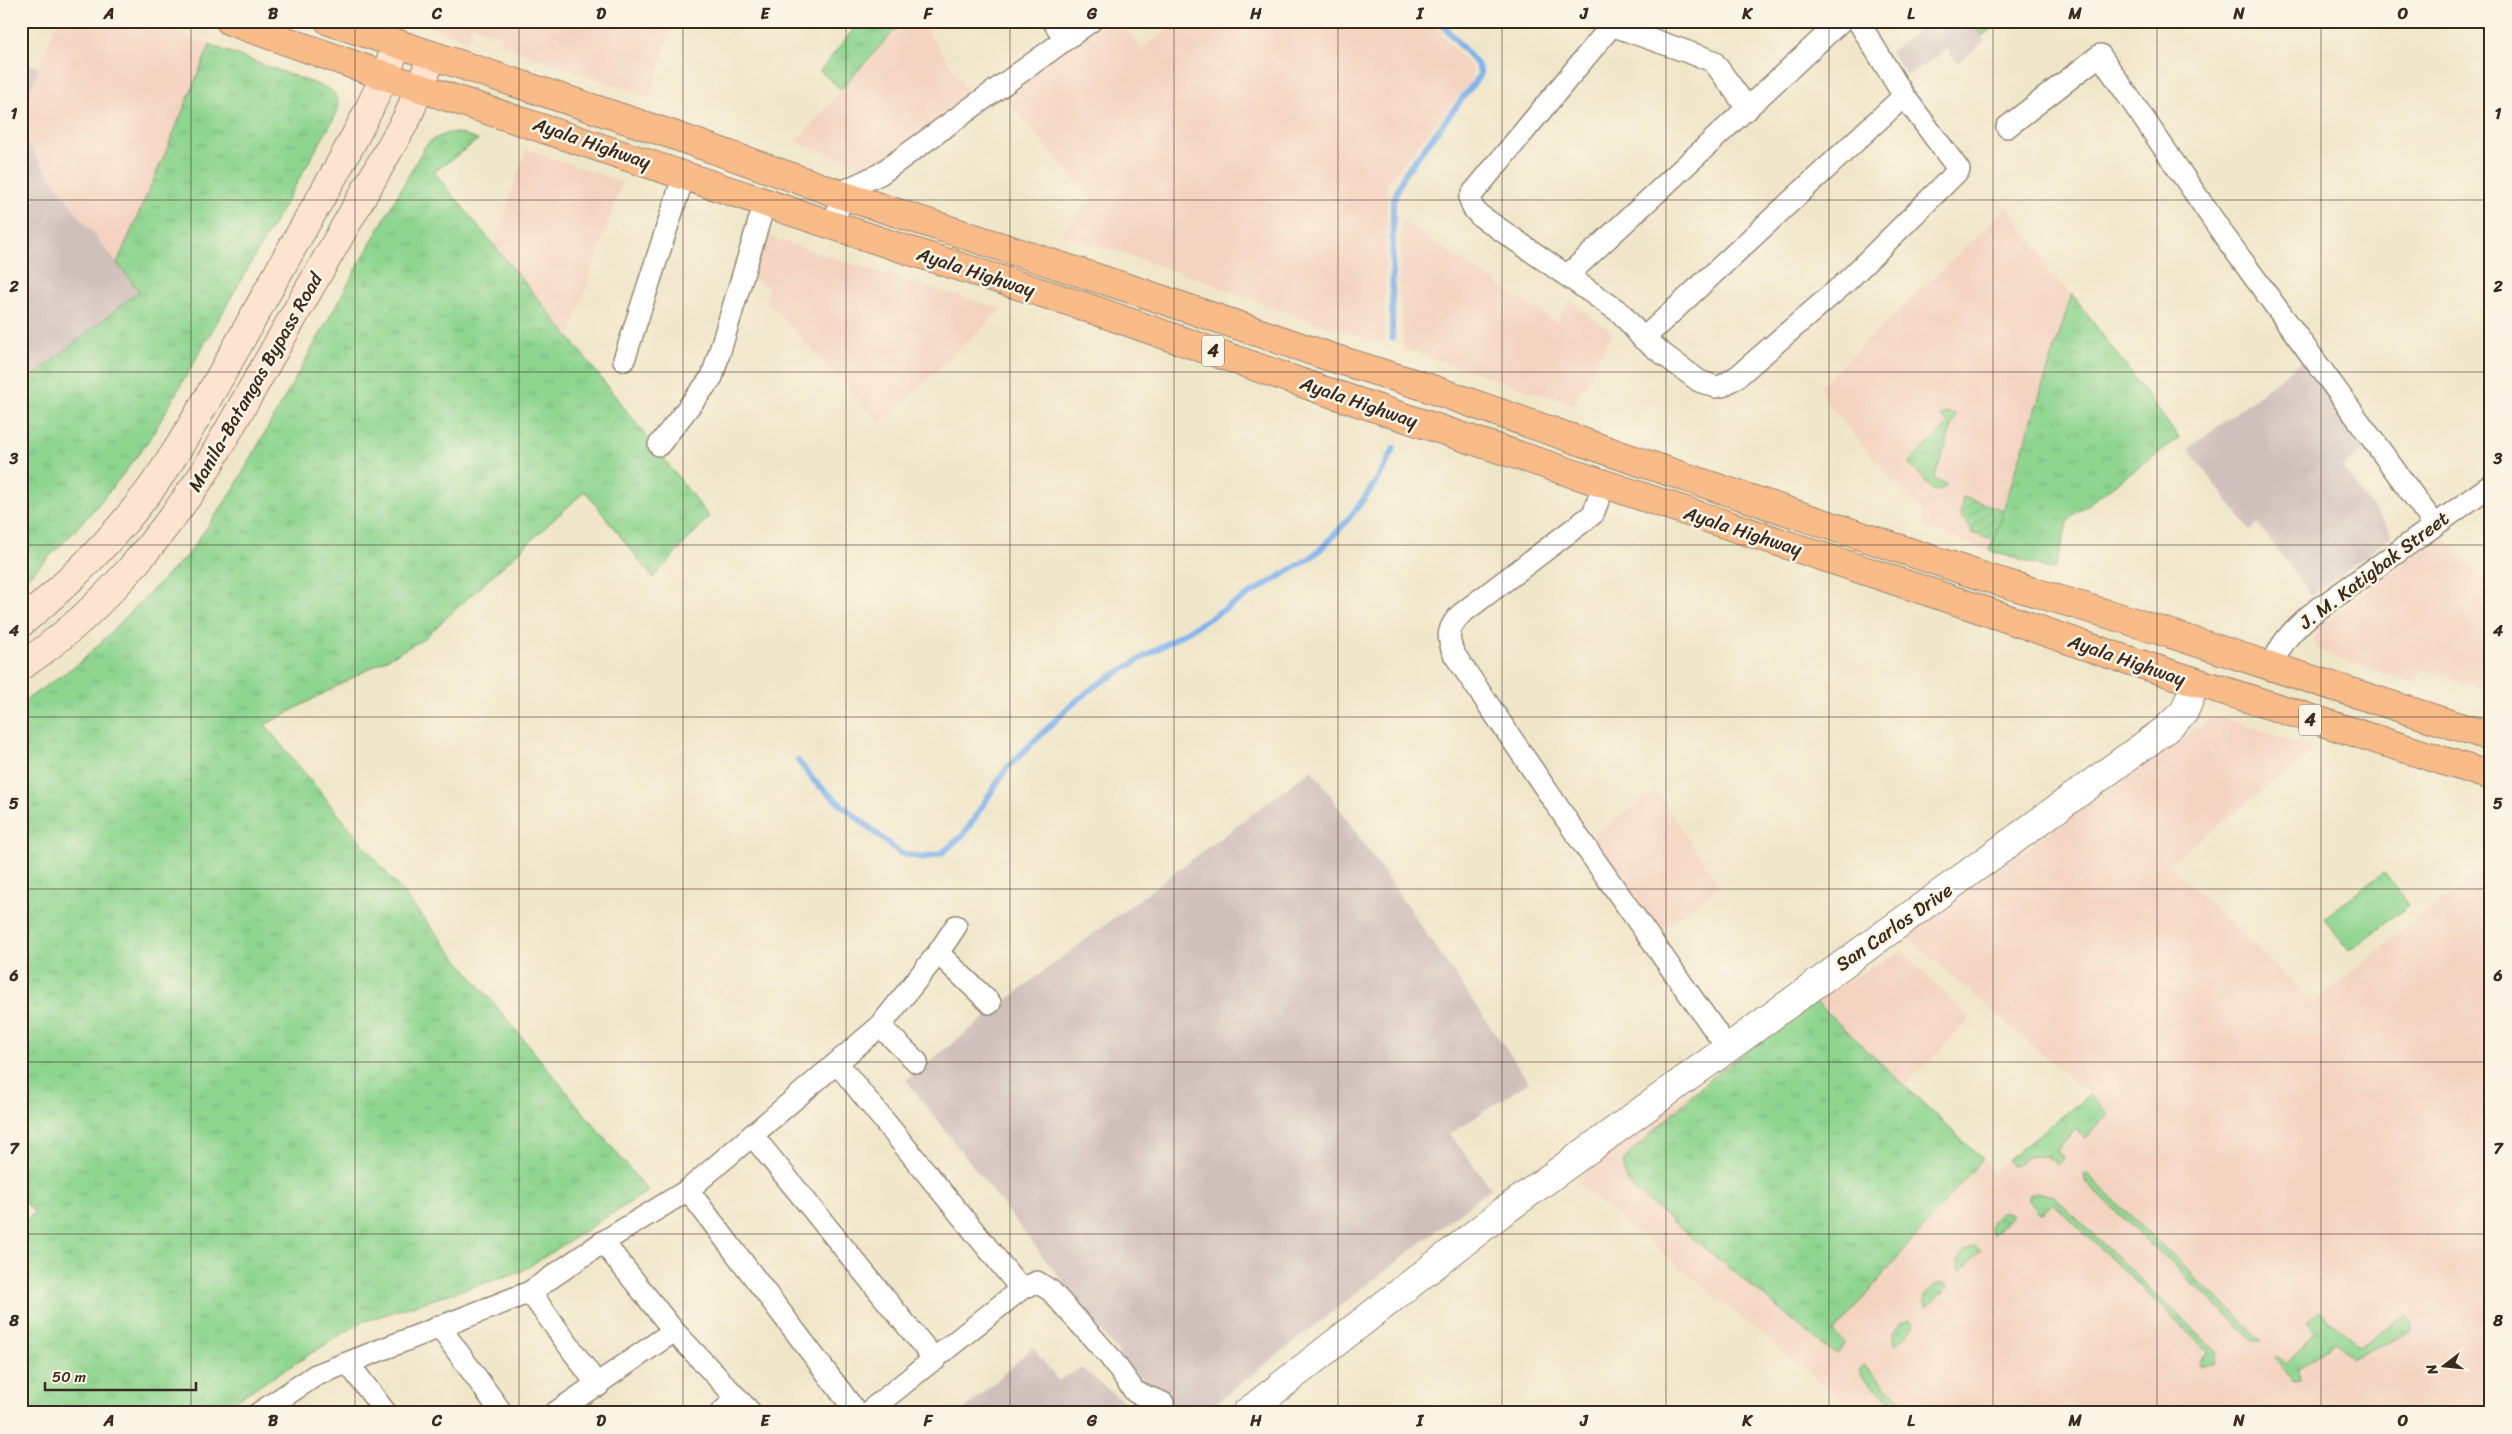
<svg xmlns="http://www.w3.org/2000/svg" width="2512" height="1434" font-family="Sriracha,sans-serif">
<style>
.built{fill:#f4d3c1}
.industrial{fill:#d0c0bc}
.grass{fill:url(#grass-tufts);stroke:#648057}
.park{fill:#8ed590;stroke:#648057}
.garden{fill:url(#garden-furrows);stroke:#648057}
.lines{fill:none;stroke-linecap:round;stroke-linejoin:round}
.stream{stroke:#80b4ee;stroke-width:6}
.minor-casing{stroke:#968874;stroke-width:24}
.tertiary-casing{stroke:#968874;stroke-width:30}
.secondary-casing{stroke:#968874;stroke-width:30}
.trunk-casing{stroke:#968874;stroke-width:30}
.minor{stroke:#fff;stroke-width:21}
.tertiary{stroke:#fff;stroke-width:28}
.secondary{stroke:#fde4d0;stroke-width:28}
.trunk{stroke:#f9bc89;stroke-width:28}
.grid{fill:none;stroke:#3b2a1e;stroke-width:1;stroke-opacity:0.55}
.labels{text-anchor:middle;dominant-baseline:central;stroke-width:5;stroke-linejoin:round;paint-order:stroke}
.shield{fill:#fcf5e5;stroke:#75675a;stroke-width:1}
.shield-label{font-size:18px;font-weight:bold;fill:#3b2a1e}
.street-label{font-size:19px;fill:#3b2a1e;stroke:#fcf5e5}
.neatline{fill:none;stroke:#3b2a1e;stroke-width:2}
.grid-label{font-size:16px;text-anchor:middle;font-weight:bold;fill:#3b2a1e}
</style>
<defs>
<pattern id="grass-tufts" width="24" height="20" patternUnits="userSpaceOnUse" patternTransform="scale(1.25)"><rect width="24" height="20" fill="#8ed590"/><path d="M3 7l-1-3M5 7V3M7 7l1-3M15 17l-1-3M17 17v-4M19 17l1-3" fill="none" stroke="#7bb77c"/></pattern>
<pattern id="garden-furrows" width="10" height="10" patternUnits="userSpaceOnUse" patternTransform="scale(1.25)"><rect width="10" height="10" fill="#8ed590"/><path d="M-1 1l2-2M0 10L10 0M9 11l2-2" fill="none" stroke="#7bb77c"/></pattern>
</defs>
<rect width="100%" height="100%" fill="#fcf5e5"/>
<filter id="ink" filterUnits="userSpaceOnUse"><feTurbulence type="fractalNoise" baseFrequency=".02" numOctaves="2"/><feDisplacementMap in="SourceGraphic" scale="10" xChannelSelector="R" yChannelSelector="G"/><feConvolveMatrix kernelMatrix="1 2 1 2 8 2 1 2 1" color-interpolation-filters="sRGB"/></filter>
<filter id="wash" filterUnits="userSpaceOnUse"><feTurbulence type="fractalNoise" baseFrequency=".0096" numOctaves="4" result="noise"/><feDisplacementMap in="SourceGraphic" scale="20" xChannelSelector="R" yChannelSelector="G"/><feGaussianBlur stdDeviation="1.12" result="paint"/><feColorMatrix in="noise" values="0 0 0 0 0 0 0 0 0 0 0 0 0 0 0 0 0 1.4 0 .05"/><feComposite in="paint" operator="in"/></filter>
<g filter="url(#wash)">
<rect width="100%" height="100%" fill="#f0e6c9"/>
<g class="built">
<path d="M 57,21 L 144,21 L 210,45 L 164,156 L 117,263 L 73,208 L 21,135 L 21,115 Z"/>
<path d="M 415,21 L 673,21 L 650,98 L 500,44 L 502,36 L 473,26 L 468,40 Z"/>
<path d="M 903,21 L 920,21 L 971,95 L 875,170 L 796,142 Z"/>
<path d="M 1106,21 L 1119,21 L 1141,49 L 1180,21 L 1430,21 L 1472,69 L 1472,80 L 1387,183 L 1384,343 L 1304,319 L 1194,277 L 1060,233 L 1092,200 L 1002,95 Z"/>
<path d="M 526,149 L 622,182 L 569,337 L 494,246 Z"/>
<path d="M 2007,207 L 2049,263 L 2044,268 L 2072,294 L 1990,551 L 1924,528 L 1921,508 L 1907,497 L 1830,407 L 1820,386 Z"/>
<path d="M 1401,220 L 1556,323 L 1570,300 L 1612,332 L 1574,405 L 1404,349 L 1399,295 Z"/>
<path d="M 761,234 L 865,268 L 1002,309 L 881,423 L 766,300 L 769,286 L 745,276 Z"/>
<path d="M 2442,536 L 2491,589 L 2491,693 L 2421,669 L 2414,684 L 2337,658 L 2320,650 L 2313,640 L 2315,628 L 2319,625 Z"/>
<path d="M 2216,717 L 2225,717 L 2315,750 L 2168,864 L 2314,1003 L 2393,938 L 2491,864 L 2491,1413 L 1858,1413 L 1574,1180 L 1814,1000 L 1902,951 L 1970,1019 L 1905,1085 L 1993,1171 L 2089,1095 L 1905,935 L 2208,720 Z"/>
<path d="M 1656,791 L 1720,886 L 1655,934 L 1588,839 Z"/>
</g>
<g class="industrial">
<path d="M 1941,21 L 1971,21 L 1985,41 L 1957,63 L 1947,49 L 1908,76 L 1890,52 L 1928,24 L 1932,28 Z"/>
<path d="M 21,61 L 39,68 L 21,115 Z"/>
<path d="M 21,135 L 73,208 L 139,291 L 21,386 Z"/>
<path d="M 2309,356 L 2373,443 L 2342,467 L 2393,535 L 2312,596 L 2258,524 L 2250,530 L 2188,449 Z"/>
<path d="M 1312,769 L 1529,1082 L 1450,1134 L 1491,1188 L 1203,1413 L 1185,1413 L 1131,1370 L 906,1080 L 1044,971 Z"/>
<path d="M 1033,1347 L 1058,1381 L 1081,1368 L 1138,1413 L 961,1413 Z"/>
</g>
<g class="grass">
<path d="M 860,21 L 903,21 L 841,89 L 820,71 Z"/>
<path d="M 1971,21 L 2003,21 L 1982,36 Z"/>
<path d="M 210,45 L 329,89 C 338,95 339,102 337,113 L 151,437 C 112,491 71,539 21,583 L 21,386 L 139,291 L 117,263 L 164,156 Z"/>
<path d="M 448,133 L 458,133 L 478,140 L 434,172 L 569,337 L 709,517 L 653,578 L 585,491 L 422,640 L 265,725 L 648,1191 L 522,1271 L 362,1322 L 215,1413 L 21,1413 L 21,1223 L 35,1213 L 21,1199 L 21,703 L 81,662 L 188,554 L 232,492 L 425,146 L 432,140 Z"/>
<path d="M 2072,294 L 2179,438 L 2073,515 L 2068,522 L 2054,570 L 1990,551 Z"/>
<path d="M 1945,413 L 1956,415 L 1934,479 L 1947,484 L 1943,489 L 1934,491 L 1909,463 L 1948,424 L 1941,416 Z"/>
<path d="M 1814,1000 L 1982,1159 L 1834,1332 L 1845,1343 L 1837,1354 L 1823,1345 L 1634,1190 L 1627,1181 L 1623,1163 L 1630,1153 L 1710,1079 Z"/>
<path d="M 2089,1095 L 2109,1113 L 2086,1139 L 2075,1129 L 2056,1151 L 2064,1158 L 2058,1165 C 2050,1158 2036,1153 2026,1158 C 2020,1161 2018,1166 2011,1166 L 2007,1160 Z"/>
<path d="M 2086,1173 L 2256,1335 L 2262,1340 L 2253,1340 L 2086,1183 L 2084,1176 Z"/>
<path d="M 2036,1192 L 2053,1196 L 2213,1348 L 2217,1354 L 2215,1362 L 2200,1367 L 2200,1362 L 2208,1352 L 2053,1203 L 2043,1213 L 2039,1213 L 2028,1199 L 2029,1194 Z"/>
<path d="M 2004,1211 L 2013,1214 L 1993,1235 L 1990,1230 C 1990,1221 1997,1214 2004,1211 Z"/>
<path d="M 1975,1247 L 1981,1250 L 1961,1271 C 1952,1261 1964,1248 1975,1247 Z"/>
<path d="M 1940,1283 L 1948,1286 L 1927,1308 L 1924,1297 L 1933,1286 Z"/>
<path d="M 2319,1310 L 2359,1347 L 2407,1315 L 2413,1325 L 2413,1331 L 2352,1358 L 2335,1342 L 2299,1368 L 2301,1380 L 2294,1381 L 2275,1359 L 2277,1357 L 2286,1364 L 2315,1332 L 2307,1323 Z"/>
<path d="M 1909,1320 L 1916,1324 L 1896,1345 C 1888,1334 1897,1322 1909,1320 Z"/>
<path d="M 1864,1366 L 1905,1403 L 1906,1407 L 1899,1407 L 1861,1376 L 1859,1370 Z"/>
</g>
<path class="park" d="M 2384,872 L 2409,905 L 2349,951 L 2324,918 Z"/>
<path class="garden" d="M 1963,497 L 2004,510 L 1994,541 L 1970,532 L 1972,530 L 1960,515 Z"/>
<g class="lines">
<g class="stream">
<path d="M 1392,338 L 1393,202 L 1403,176 L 1481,74 L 1477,64 L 1439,21"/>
<path d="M 798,761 L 814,781 L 838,802 L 900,853 L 924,858 L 942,853 L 964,834 L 1006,769 L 1069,707 L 1095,686 L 1309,559 C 1339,535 1379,483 1394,448"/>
</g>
</g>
</g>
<g filter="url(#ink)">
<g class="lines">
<defs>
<g id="minor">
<path d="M 1053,21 L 1065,39"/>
<path d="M 1600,21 L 1713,61 L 1748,109"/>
<path d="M 1612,25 L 1473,193 L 1470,199 L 1473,208 L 1479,215 L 1621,313 L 1643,339 L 1699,381 L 1716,387 L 1722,386 L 1738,376 L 1846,282 L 1959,170 L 1904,96 L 1858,21"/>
<path d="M 2007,127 L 2100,55 L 2225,237 L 2434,524"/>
<path d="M 832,225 L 846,190 L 880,174 L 1091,21"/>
<path d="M 1568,275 L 1841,21"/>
<path d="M 1643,339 L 1904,96"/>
<path d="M 624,360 L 684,175"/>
<path d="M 659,445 L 712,377 L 765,202"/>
<path d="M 1604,485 L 1593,514 L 1461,614 C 1448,627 1446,636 1454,654 L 1577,835 L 1728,1049"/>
<path d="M 2272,667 C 2279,644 2293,630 2310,615 L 2491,485"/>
<path d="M 938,953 L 990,1003"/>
<path d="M 880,1026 L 917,1062"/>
<path d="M 837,1063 L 1021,1289"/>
<path d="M 752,1135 L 935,1360"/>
<path d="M 688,1190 L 857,1413"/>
<path d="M 603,1242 L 674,1331 L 751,1413"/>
<path d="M 530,1292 L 598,1386"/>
<path d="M 439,1326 L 502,1413"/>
<path d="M 348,1363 L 386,1413"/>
<path d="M 259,1413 L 316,1375 L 530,1292 L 603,1242 L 688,1190 L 880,1026 L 938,953 L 956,926"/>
<path d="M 555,1413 L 674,1331"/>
<path d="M 721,1413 L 737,1398"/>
<path d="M 867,1413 L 1021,1289 L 1037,1282 L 1051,1291 L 1110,1357 L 1135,1392 L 1163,1403"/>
</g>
<path id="tertiary" d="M 1246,1413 L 1500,1214 L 2165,730 L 2184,712 L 2196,683"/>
<g id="secondary">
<path d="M 21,623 C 80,574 135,517 175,453 C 214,391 248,326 284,262 C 324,191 368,122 397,45"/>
<path d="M 21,666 C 96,617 154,546 204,473 L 407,118 L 432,57"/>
</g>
<g id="trunk">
<path d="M 230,21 L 385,76 L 898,247 L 1080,305 L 1319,389 L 1974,607 L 2109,654 L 2491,776"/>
<path d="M 329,21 L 676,136 L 842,195 L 1140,292 L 1330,357 L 1423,386 L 1628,458 L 1984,577 L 2121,618 L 2491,737"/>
</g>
</defs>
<use href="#minor" class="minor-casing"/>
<use href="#tertiary" class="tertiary-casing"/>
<use href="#secondary" class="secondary-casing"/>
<use href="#trunk" class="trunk-casing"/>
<use href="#minor" class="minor"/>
<use href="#tertiary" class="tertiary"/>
<use href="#secondary" class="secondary"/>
<use href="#trunk" class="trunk"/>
</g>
</g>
<path class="grid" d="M 191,21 L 191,1413M 355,21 L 355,1413M 519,21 L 519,1413M 683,21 L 683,1413M 846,21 L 846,1413M 1010,21 L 1010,1413M 1174,21 L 1174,1413M 1338,21 L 1338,1413M 1502,21 L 1502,1413M 1666,21 L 1666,1413M 1829,21 L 1829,1413M 1993,21 L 1993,1413M 2157,21 L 2157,1413M 2321,21 L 2321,1413M 21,200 L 2491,200M 21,372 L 2491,372M 21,545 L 2491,545M 21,717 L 2491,717M 21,889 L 2491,889M 21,1062 L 2491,1062M 21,1234 L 2491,1234"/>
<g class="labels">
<g class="shield">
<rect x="1202" y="335.5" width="22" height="31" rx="4"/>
<rect x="2299" y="704.5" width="22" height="31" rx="4"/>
</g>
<g class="shield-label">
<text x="1213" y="351">4</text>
<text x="2310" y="720">4</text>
</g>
<g class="street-label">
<text transform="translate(592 143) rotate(19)">Ayala Highway</text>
<text transform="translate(976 272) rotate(18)">Ayala Highway</text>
<text transform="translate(255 382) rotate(-60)">Manila-Batangas Bypass Road</text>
<text transform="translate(1359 402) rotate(19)">Ayala Highway</text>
<text transform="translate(1743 531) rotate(18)">Ayala Highway</text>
<text transform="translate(2374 570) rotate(-37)">J. M. Katigbak Street</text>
<text transform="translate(2127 660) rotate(19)">Ayala Highway</text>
<text transform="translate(1894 927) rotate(-35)">San Carlos Drive</text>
</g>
</g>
<rect width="2512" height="1434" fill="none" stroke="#fcf5e5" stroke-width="55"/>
<g transform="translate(2444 1366) rotate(254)" stroke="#fcf5e5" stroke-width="4" paint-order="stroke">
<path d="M0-4L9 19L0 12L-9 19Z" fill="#3b2a1e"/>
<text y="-8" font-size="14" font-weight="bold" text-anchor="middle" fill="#3b2a1e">N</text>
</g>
<path d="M45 1382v8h151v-8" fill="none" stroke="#3b2a1e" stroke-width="2.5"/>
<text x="52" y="1382" font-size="15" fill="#3b2a1e" stroke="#fcf5e5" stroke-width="4" paint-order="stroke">50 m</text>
<rect x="28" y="28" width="2456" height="1378" class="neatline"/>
<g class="grid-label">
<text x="109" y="19">A</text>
<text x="273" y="19">B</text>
<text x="437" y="19">C</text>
<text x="601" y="19">D</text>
<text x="765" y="19">E</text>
<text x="928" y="19">F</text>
<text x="1092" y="19">G</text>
<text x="1256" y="19">H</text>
<text x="1420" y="19">I</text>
<text x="1584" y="19">J</text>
<text x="1747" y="19">K</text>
<text x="1911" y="19">L</text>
<text x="2075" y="19">M</text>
<text x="2239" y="19">N</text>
<text x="2403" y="19">O</text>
<text x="14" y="119">1</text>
<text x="2498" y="119">1</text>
<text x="14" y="292">2</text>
<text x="2498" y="292">2</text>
<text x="14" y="464">3</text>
<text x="2498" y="464">3</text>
<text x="14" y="636">4</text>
<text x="2498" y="636">4</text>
<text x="14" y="809">5</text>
<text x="2498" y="809">5</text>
<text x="14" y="981">6</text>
<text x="2498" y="981">6</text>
<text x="14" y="1154">7</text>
<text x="2498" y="1154">7</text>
<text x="14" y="1326">8</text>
<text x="2498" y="1326">8</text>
<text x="109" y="1426">A</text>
<text x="273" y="1426">B</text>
<text x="437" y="1426">C</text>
<text x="601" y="1426">D</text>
<text x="765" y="1426">E</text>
<text x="928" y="1426">F</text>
<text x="1092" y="1426">G</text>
<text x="1256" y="1426">H</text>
<text x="1420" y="1426">I</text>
<text x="1584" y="1426">J</text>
<text x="1747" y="1426">K</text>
<text x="1911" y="1426">L</text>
<text x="2075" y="1426">M</text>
<text x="2239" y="1426">N</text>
<text x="2403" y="1426">O</text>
</g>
</svg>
